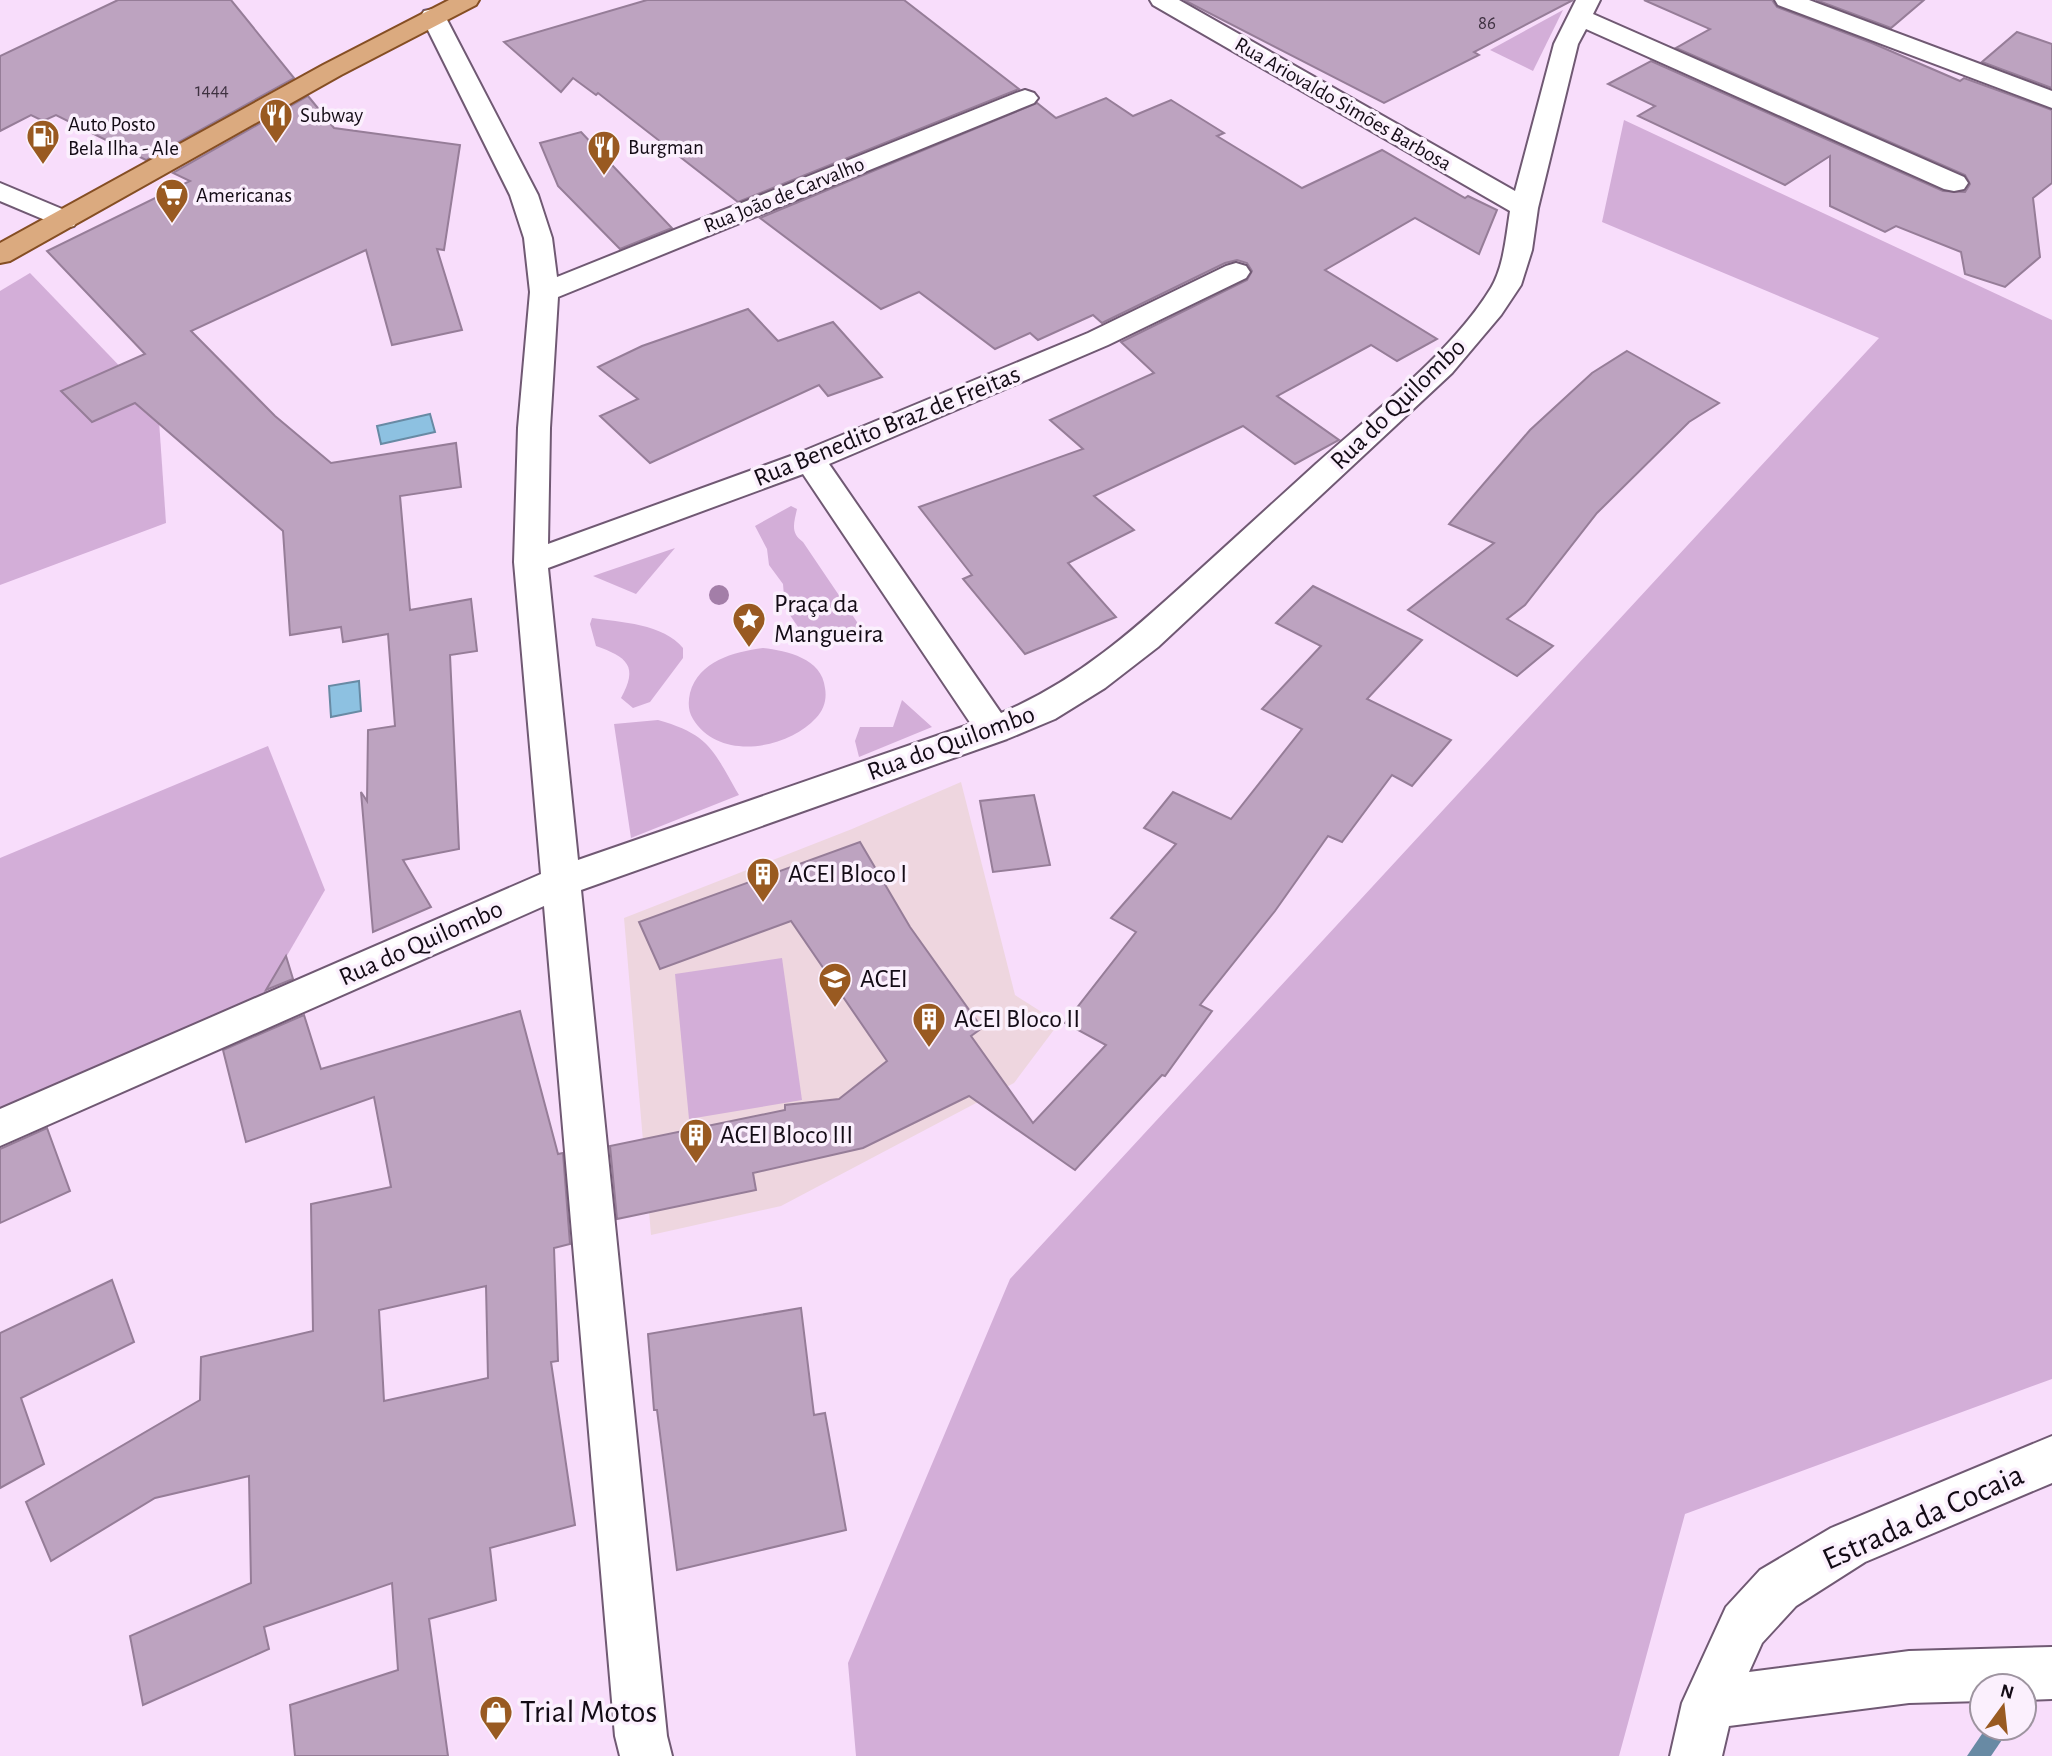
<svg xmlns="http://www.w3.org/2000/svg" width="2052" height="1756" font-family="'Alegreya Sans',sans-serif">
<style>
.education{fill:#eed6df}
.green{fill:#d3aed8}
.water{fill:#8dc1e1;stroke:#688aa4;stroke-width:2}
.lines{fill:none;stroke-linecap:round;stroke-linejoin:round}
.stream{fill:#688aa4;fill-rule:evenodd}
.building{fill:#bda3c0;stroke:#967d98;stroke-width:2;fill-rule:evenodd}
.minor-casing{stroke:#705973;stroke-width:4}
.major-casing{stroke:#854e23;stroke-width:4}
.minor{fill:#fff;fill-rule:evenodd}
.major{fill:#dbaa7f;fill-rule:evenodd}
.tree{fill:#a37ea8}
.labels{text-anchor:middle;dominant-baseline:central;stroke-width:7;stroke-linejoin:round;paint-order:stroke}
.far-number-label{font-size:19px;fill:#3e3140}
.far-street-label{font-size:21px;fill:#130b15;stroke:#fbf0fd}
.far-poi-label{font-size:21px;fill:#130b15;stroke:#fbf0fd;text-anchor:start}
.street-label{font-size:26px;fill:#130b15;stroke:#fbf0fd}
.poi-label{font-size:26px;fill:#130b15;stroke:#fbf0fd;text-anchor:start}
.near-street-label{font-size:32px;fill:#130b15;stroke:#fbf0fd}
.near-poi-label{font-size:32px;fill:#130b15;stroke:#fbf0fd;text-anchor:start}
</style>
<rect width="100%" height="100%" fill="#f8ddfb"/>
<path class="education" d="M 961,782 L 1015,995 L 1059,1023 L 1014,1083 L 781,1206 L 651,1235 L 624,918 L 852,829 Z"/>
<g class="green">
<path d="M 1563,10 L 1533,71 L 1490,50 Z"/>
<path d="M 1624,120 L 2052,320 L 2052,1379 L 1685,1514 L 1619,1756 L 856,1756 L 848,1663 L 1010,1279 L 1879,338 L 1602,222 Z"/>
<path d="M 30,273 L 158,406 L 166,523 L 0,585 L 0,291 Z"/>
<path d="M 791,506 L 797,509 C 794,523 790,533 803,542 L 857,622 L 860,636 L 826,647 L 805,637 L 785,608 L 783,584 L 769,565 L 767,549 L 755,526 Z"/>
<path d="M 675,548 L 636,594 L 593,576 Z"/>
<path d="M 592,618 C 620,622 664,624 683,648 L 683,658 L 650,702 L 633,708 L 621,698 C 639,666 627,657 596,646 L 590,624 Z"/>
<path d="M 763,648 C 787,651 822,658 825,688 C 827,699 824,710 816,718 C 788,749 719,762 693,719 C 688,711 688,702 690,693 C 699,661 733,652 763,648 Z"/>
<path d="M 902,700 L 932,727 L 859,757 L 855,741 L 860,727 L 893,727 Z"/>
<path d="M 658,720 C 711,735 713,751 739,795 L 631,838 L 614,724 Z"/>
<path d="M 268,746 L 325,890 L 263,997 L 0,1111 L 0,858 Z"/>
<path d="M 782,958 L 802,1100 L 689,1119 L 675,974 Z"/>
</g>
<g class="water">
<path d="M 430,414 L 435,432 L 381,444 L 377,426 Z"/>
<path d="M 359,681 L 361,711 L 331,717 L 329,686 Z"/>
</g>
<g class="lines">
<path class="stream" d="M 1986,1728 L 2010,1728 L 1991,1756 L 1967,1756 Z"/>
</g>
<g class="building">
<path d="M 118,0 L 231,0 L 294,78 L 146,160 L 56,115 L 43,121 L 31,115 L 0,131 L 0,56 Z"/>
<path d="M 647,0 L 904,0 L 1019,89 L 738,202 L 598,93 L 596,95 L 573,78 L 561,92 L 504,42 Z"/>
<path d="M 1184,0 L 1573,0 L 1474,52 L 1479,55 L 1384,103 Z"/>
<path d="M 1644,0 L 1772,0 L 1777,7 L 1872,43 L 1960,81 L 1964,78 L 2052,110 L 2052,183 L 2033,198 L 2040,257 L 2005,287 L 1965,274 L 1961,252 L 1896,226 L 1885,232 L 1830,206 L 1830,156 L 1785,185 L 1638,116 L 1655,106 L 1608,84 L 1651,61 L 1943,191 L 1965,192 L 1970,184 L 1965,175 L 1676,48 L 1710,29 Z"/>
<path d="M 1816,0 L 1924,0 L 1891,28 Z"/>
<path d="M 2017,32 L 2052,44 L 2052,88 L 1982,62 Z"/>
<path d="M 308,96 L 334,128 L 460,145 L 444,250 L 437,249 L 462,330 L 392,345 L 366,250 L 191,331 L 275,416 L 331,463 L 456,443 L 461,487 L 400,496 L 410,610 L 471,599 L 477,651 L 450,655 L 459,849 L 403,860 L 431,907 L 373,932 L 361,792 L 367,801 L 368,730 L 395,726 L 388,634 L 343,642 L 341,627 L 290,635 L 283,531 L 135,403 L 92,422 L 61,391 L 145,354 L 47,251 L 190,181 L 173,173 Z"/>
<path d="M 1106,98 L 1133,116 L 1171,100 L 1224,133 L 1217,136 L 1302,188 L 1382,150 L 1465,198 L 1468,196 L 1497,210 L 1479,254 L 1415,218 L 1325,270 L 1437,339 L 1397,361 L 1371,345 L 1277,396 L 1339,440 L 1295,464 L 1243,426 L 1094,496 L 1134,530 L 1068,563 L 1116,617 L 1025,654 L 963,579 L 972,575 L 919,507 L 1083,449 L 1050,420 L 1154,373 L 1121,342 L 1247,280 L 1252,271 L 1247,263 L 1237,260 L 1225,263 L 1102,323 L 1093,315 L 1038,340 L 1030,333 L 995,349 L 919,292 L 881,309 L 760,218 L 1037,103 L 1056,118 Z"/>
<path d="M 581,132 L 611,164 L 672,228 L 620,249 L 558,186 L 540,143 Z"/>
<path d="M 748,309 L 778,341 L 833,322 L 882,377 L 828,396 L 819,385 L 650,463 L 600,416 L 638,399 L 598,367 L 642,346 Z"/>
<path d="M 1627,351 L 1719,403 L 1689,422 L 1597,513 L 1525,605 L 1507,619 L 1553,646 L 1517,676 L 1408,610 L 1494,543 L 1449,524 L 1530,430 L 1592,373 Z"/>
<path d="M 1313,586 L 1422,640 L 1367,699 L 1451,740 L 1412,786 L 1392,775 L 1342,842 L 1328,836 L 1275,911 L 1200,1005 L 1212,1011 L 1165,1076 L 1162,1075 L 1075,1170 L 969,1096 L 863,1148 L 753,1173 L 756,1190 L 617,1219 L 610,1146 L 785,1110 L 785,1105 L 839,1099 L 887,1061 L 791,921 L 660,969 L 639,922 L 860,842 L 910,927 L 982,1028 L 971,1036 L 1033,1123 L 1106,1045 L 1065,1023 L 1136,932 L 1111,918 L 1176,844 L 1144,828 L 1173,792 L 1231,819 L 1302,729 L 1262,709 L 1321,646 L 1276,623 Z"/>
<path d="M 1034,795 L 1050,865 L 993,872 L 980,801 Z"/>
<path d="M 286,956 L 293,979 L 266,990 Z"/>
<path d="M 520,1011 L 558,1154 L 563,1153 L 570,1244 L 554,1248 L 558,1361 L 551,1362 L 575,1525 L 490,1548 L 496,1600 L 429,1619 L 448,1756 L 295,1756 L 290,1705 L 398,1670 L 392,1583 L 264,1627 L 269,1649 L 143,1705 L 130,1636 L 251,1583 L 249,1476 L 155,1498 L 51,1561 L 26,1502 L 200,1400 L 201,1357 L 313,1331 L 311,1204 L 391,1187 L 374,1097 L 246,1142 L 223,1050 L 304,1015 L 321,1069 ZM 486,1286 L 488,1378 L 384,1401 L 379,1310 Z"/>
<path d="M 47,1128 L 70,1191 L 0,1223 L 0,1149 Z"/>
<path d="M 112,1280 L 134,1342 L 21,1398 L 44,1464 L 0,1488 L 0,1333 Z"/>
<path d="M 801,1308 L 814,1415 L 825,1413 L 846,1530 L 677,1570 L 657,1410 L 654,1410 L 648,1334 Z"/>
</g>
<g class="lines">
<defs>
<g id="minor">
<path d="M 1150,0 L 1179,0 L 1515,191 L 1554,44 L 1576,0 L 1600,0 L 1593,14 L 1964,177 L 1968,183 L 1964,189 L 1954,191 L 1944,189 L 1586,29 L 1578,44 L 1538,208 L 1532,250 L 1521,285 L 1501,315 L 1452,373 L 1158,647 L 1105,688 L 1055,719 L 1007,739 L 581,890 L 667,1736 L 672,1756 L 620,1756 L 615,1736 L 544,906 L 0,1146 L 0,1109 L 541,874 L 514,562 L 518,428 L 530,292 L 524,238 L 510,195 L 421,16 L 424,11 L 433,9 L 442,11 L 445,16 L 538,195 L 552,238 L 557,277 L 1016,93 L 1025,90 L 1034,93 L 1038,98 L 1034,103 L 558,297 L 550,428 L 548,544 L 799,453 L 1088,333 L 1226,266 L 1236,263 L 1246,266 L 1250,272 L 1246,278 L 1108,345 L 829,464 L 1001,713 C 1076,682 1135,629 1194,575 C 1235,538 1275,501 1316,464 C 1372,414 1452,352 1491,288 C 1504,266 1506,236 1510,211 L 1153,5 ZM 803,474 L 971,724 L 578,860 L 548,568 Z"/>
<path d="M 1775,0 L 1809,0 L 2052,91 L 2052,108 L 1778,5 Z"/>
<path d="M 0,183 L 74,214 L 78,220 L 74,226 L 64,228 L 0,201 Z"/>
<path d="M 2052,1436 L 2052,1483 L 1865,1562 L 1796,1606 L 1762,1643 L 1749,1672 L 1909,1651 L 2052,1647 L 2052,1699 L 2024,1700 L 2024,1686 L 1982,1686 L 1982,1701 L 1909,1703 L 1729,1726 L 1722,1756 L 1670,1756 L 1682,1703 L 1726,1607 L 1760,1570 L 1831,1528 Z"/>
</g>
<path id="major" d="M 449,0 L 479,0 L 476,5 L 341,75 L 10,261 L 0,263 L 0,243 L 323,65 Z"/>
</defs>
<use href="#minor" class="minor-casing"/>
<use href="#major" class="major-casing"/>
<use href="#minor" class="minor"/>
<use href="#major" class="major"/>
</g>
<circle class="tree" cx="719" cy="595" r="10"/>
<defs>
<symbol id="restaurant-pin" viewBox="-11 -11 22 30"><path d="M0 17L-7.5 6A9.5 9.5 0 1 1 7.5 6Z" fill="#995a21" stroke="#fbf0fd"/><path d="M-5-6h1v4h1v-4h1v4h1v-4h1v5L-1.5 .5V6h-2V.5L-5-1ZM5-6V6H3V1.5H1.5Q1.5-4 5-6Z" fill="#fff"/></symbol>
<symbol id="fuel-pin" viewBox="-11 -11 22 30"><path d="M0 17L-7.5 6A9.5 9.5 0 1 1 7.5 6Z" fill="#995a21" stroke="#fbf0fd"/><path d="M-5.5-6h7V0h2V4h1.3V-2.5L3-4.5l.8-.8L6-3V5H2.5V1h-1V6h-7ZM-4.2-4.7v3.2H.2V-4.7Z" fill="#fff"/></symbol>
<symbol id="supermarket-pin" viewBox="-11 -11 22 30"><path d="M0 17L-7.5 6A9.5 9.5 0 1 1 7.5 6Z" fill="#995a21" stroke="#fbf0fd"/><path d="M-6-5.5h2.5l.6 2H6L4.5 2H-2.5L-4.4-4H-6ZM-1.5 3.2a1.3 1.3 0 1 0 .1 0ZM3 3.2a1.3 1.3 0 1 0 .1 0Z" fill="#fff"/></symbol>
<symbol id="sight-pin" viewBox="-11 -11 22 30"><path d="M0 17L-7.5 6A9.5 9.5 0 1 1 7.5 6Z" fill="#995a21" stroke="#fbf0fd"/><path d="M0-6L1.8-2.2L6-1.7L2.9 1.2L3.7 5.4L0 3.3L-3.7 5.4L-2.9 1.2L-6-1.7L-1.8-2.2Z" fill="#fff"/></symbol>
<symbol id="building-pin" viewBox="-11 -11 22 30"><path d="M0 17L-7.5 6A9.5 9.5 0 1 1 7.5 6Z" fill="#995a21" stroke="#fbf0fd"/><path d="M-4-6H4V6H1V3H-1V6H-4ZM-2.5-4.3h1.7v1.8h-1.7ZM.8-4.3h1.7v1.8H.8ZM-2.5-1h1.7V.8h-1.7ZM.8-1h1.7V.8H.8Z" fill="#fff"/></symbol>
<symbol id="school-pin" viewBox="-11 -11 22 30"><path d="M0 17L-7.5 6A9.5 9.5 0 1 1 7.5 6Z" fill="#995a21" stroke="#fbf0fd"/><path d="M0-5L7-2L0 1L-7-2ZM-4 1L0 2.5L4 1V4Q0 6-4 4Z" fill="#fff"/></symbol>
<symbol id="shop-pin" viewBox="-11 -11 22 30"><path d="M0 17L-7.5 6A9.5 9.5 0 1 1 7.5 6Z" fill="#995a21" stroke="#fbf0fd"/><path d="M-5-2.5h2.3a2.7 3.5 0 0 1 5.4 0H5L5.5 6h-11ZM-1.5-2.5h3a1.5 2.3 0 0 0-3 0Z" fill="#fff"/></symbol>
</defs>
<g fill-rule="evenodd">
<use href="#restaurant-pin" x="257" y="96" width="38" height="52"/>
<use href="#fuel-pin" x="24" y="117" width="38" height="52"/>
<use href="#restaurant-pin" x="585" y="128" width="38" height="52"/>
<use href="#supermarket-pin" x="153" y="176" width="38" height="52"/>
<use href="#sight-pin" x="730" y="600" width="38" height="52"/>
<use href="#building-pin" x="744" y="855" width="38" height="52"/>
<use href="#school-pin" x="816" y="960" width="38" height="52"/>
<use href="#building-pin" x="910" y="1000" width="38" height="52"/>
<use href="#building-pin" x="677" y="1116" width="38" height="52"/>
<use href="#shop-pin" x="477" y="1693" width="38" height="52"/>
</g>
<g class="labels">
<g class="far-number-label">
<text x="1487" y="23">86</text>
<text x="212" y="90">1444</text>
</g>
<g class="far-street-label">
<text transform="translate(1343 104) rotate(30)">Rua Ariovaldo Simões Barbosa</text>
<text transform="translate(784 195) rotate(-22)">Rua João de Carvalho</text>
</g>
<g class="far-poi-label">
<text x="300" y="115">Subway</text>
<text x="68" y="124">Auto Posto<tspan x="68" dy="24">Bela Ilha - Ale</tspan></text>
<text x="628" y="147">Burgman</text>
<text x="196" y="195">Americanas</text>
</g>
<g class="street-label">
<text transform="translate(1398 404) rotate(-44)">Rua do Quilombo</text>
<text transform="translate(887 426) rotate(-22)">Rua Benedito Braz de Freitas</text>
<text transform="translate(951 743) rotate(-20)">Rua do Quilombo</text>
<text transform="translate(421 943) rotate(-24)">Rua do Quilombo</text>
</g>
<g class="poi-label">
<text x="774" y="604">Praça da<tspan x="774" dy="30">Mangueira</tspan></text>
<text x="788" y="874">ACEI Bloco I</text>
<text x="860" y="979">ACEI</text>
<text x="954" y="1019">ACEI Bloco II</text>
<text x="720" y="1135">ACEI Bloco III</text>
</g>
<g class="near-street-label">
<text transform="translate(1923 1517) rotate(-24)">Estrada da Cocaia</text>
</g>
<g class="near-poi-label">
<text x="520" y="1712">Trial Motos</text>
</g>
</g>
<g transform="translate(2003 1707) rotate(15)"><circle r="33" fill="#fbf0fd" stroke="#9e94a0" stroke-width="2"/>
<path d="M0-5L12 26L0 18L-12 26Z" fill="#995a21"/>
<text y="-10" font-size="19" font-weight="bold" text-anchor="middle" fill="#130b15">N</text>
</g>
</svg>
